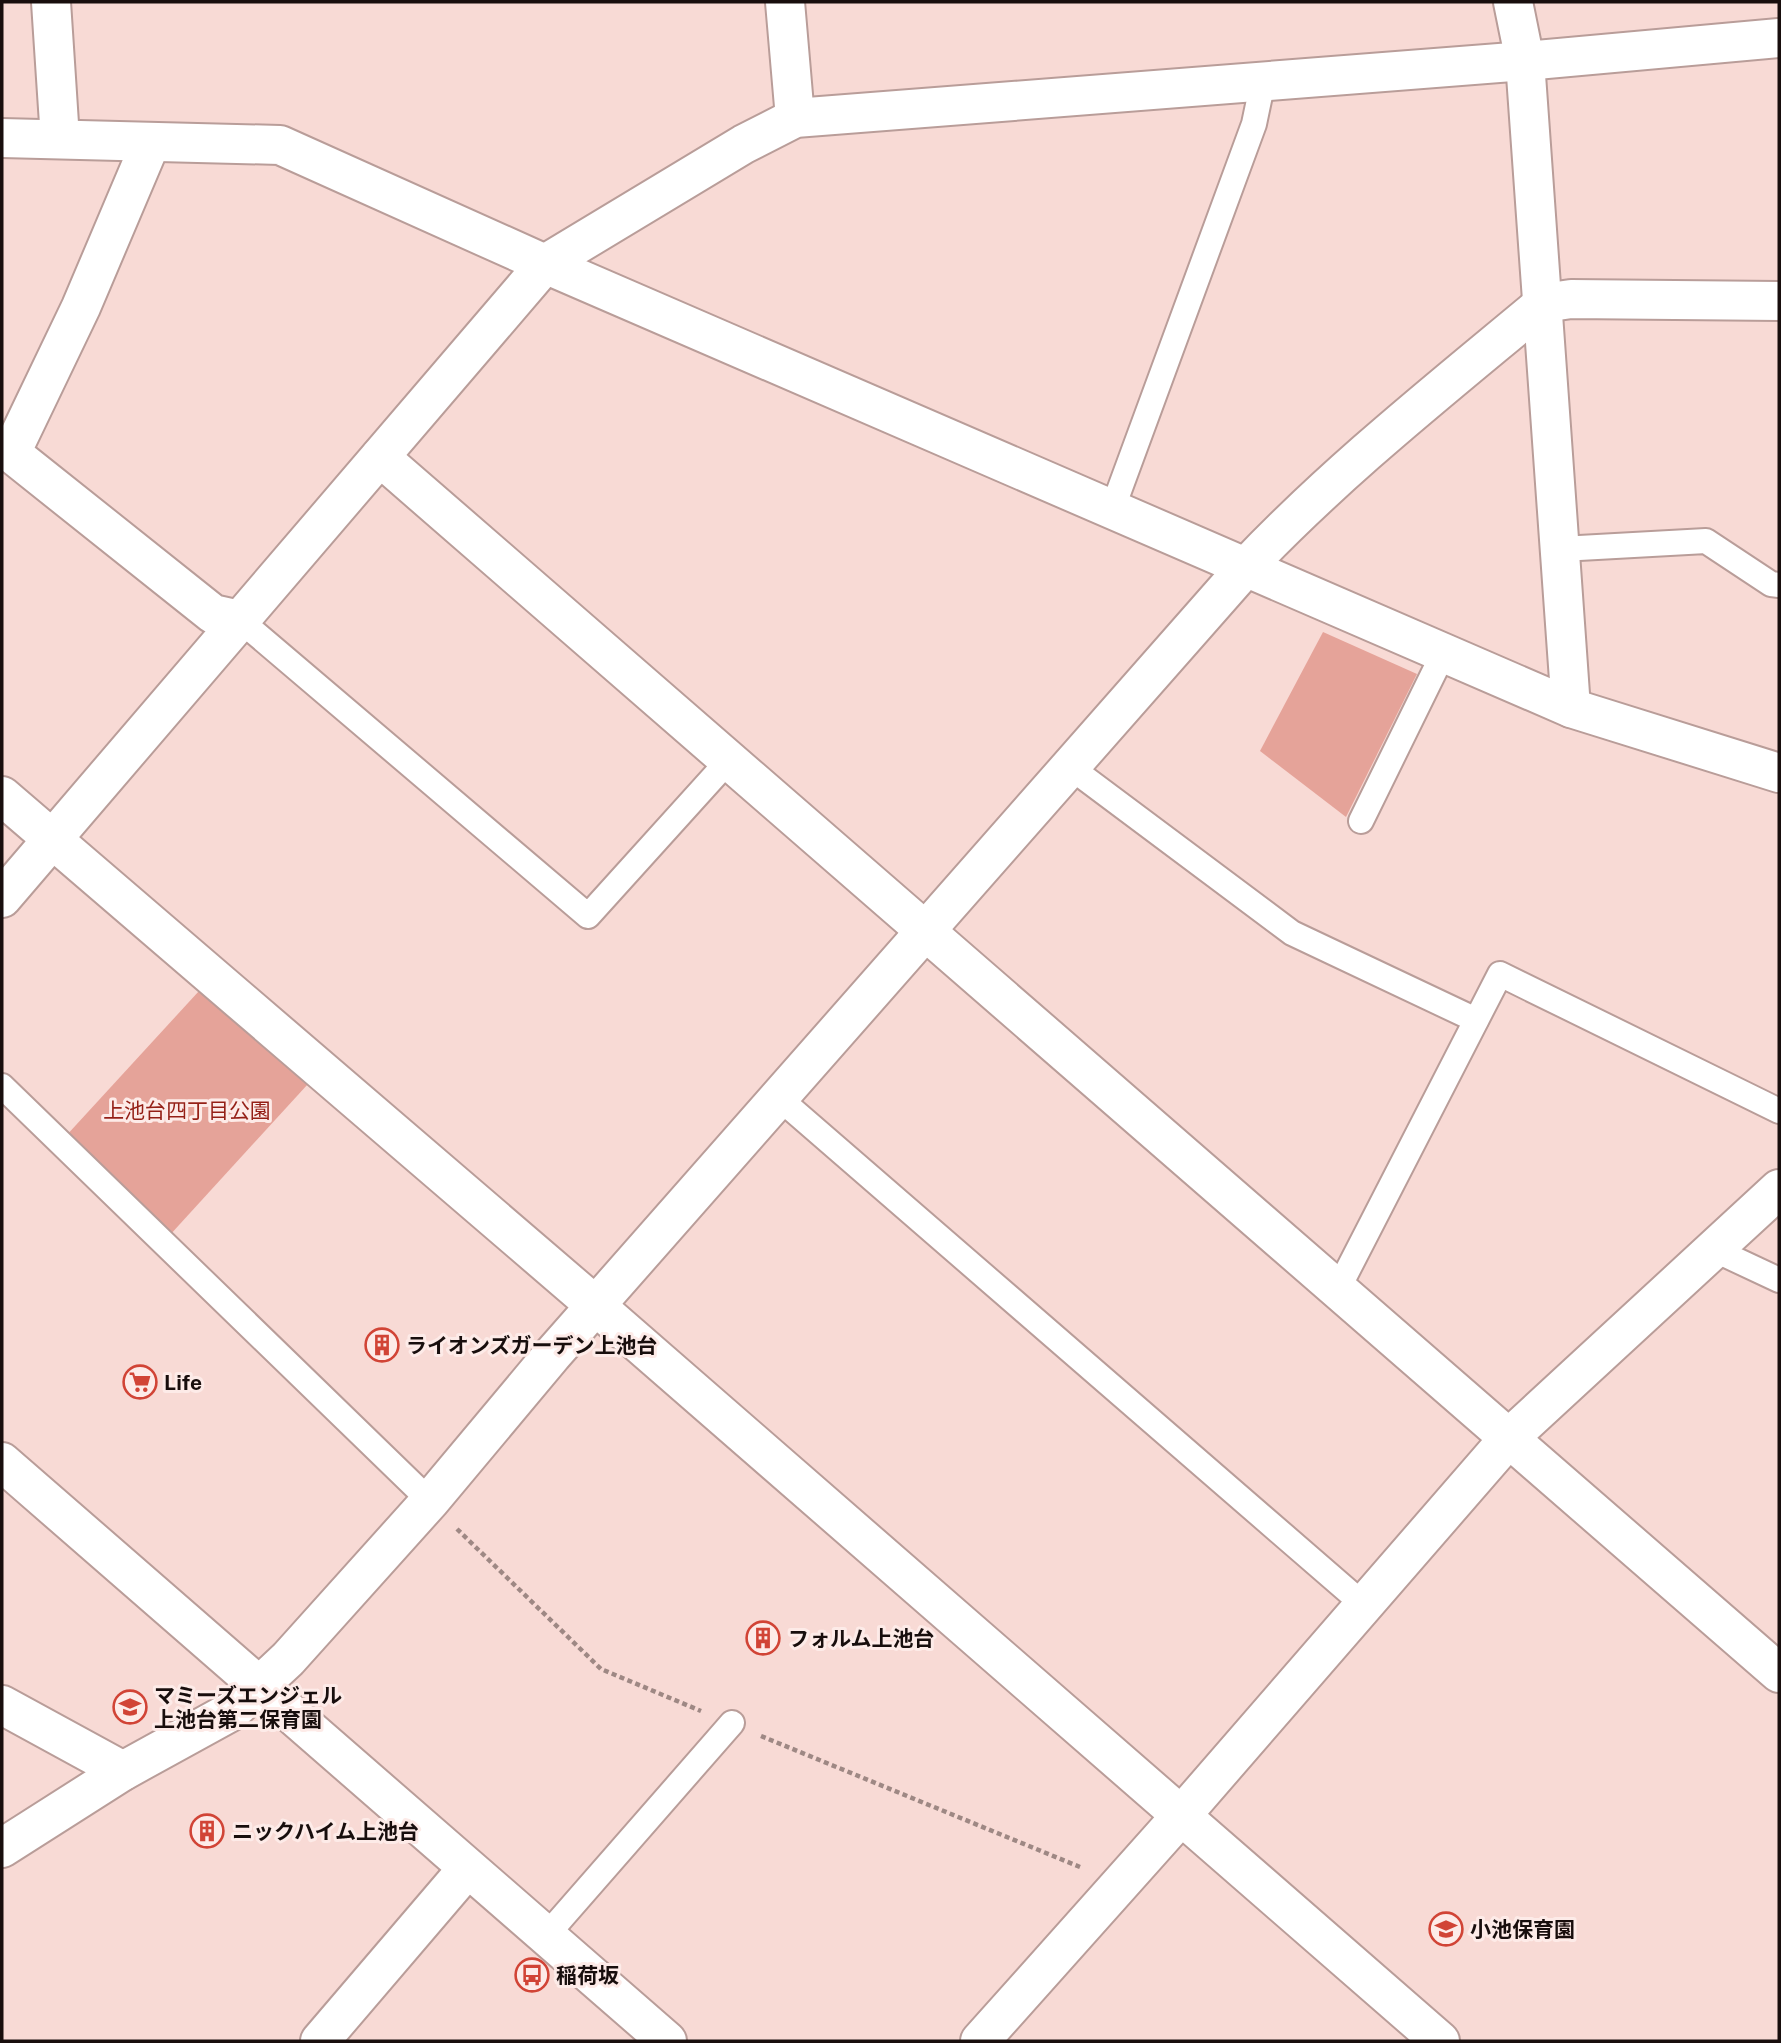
<svg xmlns="http://www.w3.org/2000/svg" width="1781" height="2043" font-family="'Public Sans','Noto Sans JP',sans-serif">
<style>
.green{fill:#e5a399}
.lines{fill:none;stroke-linecap:round;stroke-linejoin:round}
.service-casing{stroke:#b99d99;stroke-width:28}
.minor-casing{stroke:#b99d99;stroke-width:42}
.tertiary-casing{stroke:#b99d99;stroke-width:42}
.path{stroke:#9e8884;stroke-width:4.5;stroke-dasharray:5 3.5;stroke-linecap:butt}
.service{stroke:#fff;stroke-width:24}
.minor{stroke:#fff;stroke-width:38}
.tertiary{stroke:#fff;stroke-width:38}
.labels{text-anchor:middle;dominant-baseline:central;stroke-width:6;stroke-linejoin:round;paint-order:stroke}
.park-label{font-size:21px;fill:#941f16;stroke:#fdebe8}
.poi-label{font-size:21px;font-weight:bold;fill:#180e0d;stroke:#fdebe8;text-anchor:start}
</style>
<rect width="100%" height="100%" fill="#f8dad5"/>
<g class="green">
<path d="M 1323,632 L 1417,674 L 1346,817 L 1260,751 Z"/>
<path d="M 199,991 L 308,1084 L 169,1236 L 65,1137 Z"/>
</g>
<g class="lines">
<defs>
<g id="service">
<path d="M 1112,510 L 1254,124 L 1263,81"/>
<path d="M 1561,549 L 1706,541 L 1771,584 L 1779,585"/>
<path d="M 240,620 L 588,916 L 729,760"/>
<path d="M 1070,767 L 1292,933 L 1476,1020"/>
<path d="M 1361,821 L 1444,652"/>
<path d="M 2,1086 L 430,1501"/>
<path d="M 779,1098 L 1364,1605"/>
<path d="M 1713,1249 L 1779,1280"/>
<path d="M 1338,1289 L 1500,974 L 1779,1111"/>
<path d="M 545,1937 L 732,1723"/>
</g>
<g id="minor">
<path d="M 51,2 L 60,139"/>
<path d="M 785,2 L 795,118"/>
<path d="M 1513,2 L 1525,61 L 1571,708"/>
<path d="M 151,142 L 81,307 L 11,453 L 213,614 L 240,620"/>
<path d="M 380,457 L 1779,1673"/>
<path d="M 2,796 L 596,1306 L 1440,2041"/>
<path d="M 2,898 L 545,264 L 744,144 L 795,118 L 1525,61 L 1779,38"/>
<path d="M 2,1705 L 123,1771"/>
<path d="M 2,1848 L 123,1771 L 232,1711 L 288,1659 L 430,1501 L 552,1355 L 1245,568 C 1337,471 1441,389 1544,303 L 1571,299 L 1779,301"/>
<path d="M 320,2041 L 467,1869"/>
<path d="M 980,2041 L 1180,1817 L 1509,1438 L 1779,1189"/>
</g>
<g id="tertiary">
<path d="M 2,138 L 280,145 L 545,264 L 1571,708 L 1779,773"/>
<path d="M 2,1462 L 667,2041"/>
</g>
</defs>
<use href="#service" class="service-casing"/>
<use href="#minor" class="minor-casing"/>
<use href="#tertiary" class="tertiary-casing"/>
<g class="path">
<path d="M 457,1529 L 601,1669 L 701,1711"/>
<path d="M 761,1736 L 1080,1867"/>
</g>
<use href="#service" class="service"/>
<use href="#minor" class="minor"/>
<use href="#tertiary" class="tertiary"/>
</g>
<defs>
<symbol id="building-ring" viewBox="-11 -11 22 22"><circle r="9.5" fill="#fdebe8" stroke="#d14436" stroke-width="1.5"/><path d="M-4-6H4V6H1V3H-1V6H-4ZM-2.5-4.3h1.7v1.8h-1.7ZM.8-4.3h1.7v1.8H.8ZM-2.5-1h1.7V.8h-1.7ZM.8-1h1.7V.8H.8Z" fill="#d14436"/></symbol>
<symbol id="supermarket-ring" viewBox="-11 -11 22 22"><circle r="9.5" fill="#fdebe8" stroke="#d14436" stroke-width="1.5"/><path d="M-6-5.5h2.5l.6 2H6L4.5 2H-2.5L-4.4-4H-6ZM-1.5 3.2a1.3 1.3 0 1 0 .1 0ZM3 3.2a1.3 1.3 0 1 0 .1 0Z" fill="#d14436"/></symbol>
<symbol id="school-ring" viewBox="-11 -11 22 22"><circle r="9.5" fill="#fdebe8" stroke="#d14436" stroke-width="1.5"/><path d="M0-5L7-2L0 1L-7-2ZM-4 1L0 2.5L4 1V4Q0 6-4 4Z" fill="#d14436"/></symbol>
<symbol id="bus-ring" viewBox="-11 -11 22 22"><circle r="9.5" fill="#fdebe8" stroke="#d14436" stroke-width="1.5"/><path d="M-5-6H5V4H4V6H2V4H-2V6H-4V4H-5ZM-3.5-4V0h7V-4ZM-3.5 1.2v1.5H-2V1.2ZM2 1.2v1.5H3.5V1.2Z" fill="#d14436"/></symbol>
</defs>
<g fill-rule="evenodd">
<use href="#building-ring" x="363" y="1326" width="38" height="38"/>
<use href="#supermarket-ring" x="121" y="1363" width="38" height="38"/>
<use href="#building-ring" x="744" y="1619" width="38" height="38"/>
<use href="#school-ring" x="111" y="1688" width="38" height="38"/>
<use href="#building-ring" x="188" y="1812" width="38" height="38"/>
<use href="#school-ring" x="1427" y="1910" width="38" height="38"/>
<use href="#bus-ring" x="513" y="1956" width="38" height="38"/>
</g>
<g class="labels">
<g class="park-label">
<text x="187" y="1110">上池台四丁目公園</text>
</g>
<g class="poi-label">
<text x="406" y="1345">ライオンズガーデン上池台</text>
<text x="164" y="1382">Life</text>
<text x="788" y="1638">フォルム上池台</text>
<text x="154" y="1695">マミーズエンジェル<tspan x="154" dy="24">上池台第二保育園</tspan></text>
<text x="232" y="1831">ニックハイム上池台</text>
<text x="1470" y="1929">小池保育園</text>
<text x="556" y="1975">稲荷坂</text>
</g>
</g>
<rect width="1781" height="2043" fill="none" stroke="#180e0d" stroke-width="7"/>
</svg>
